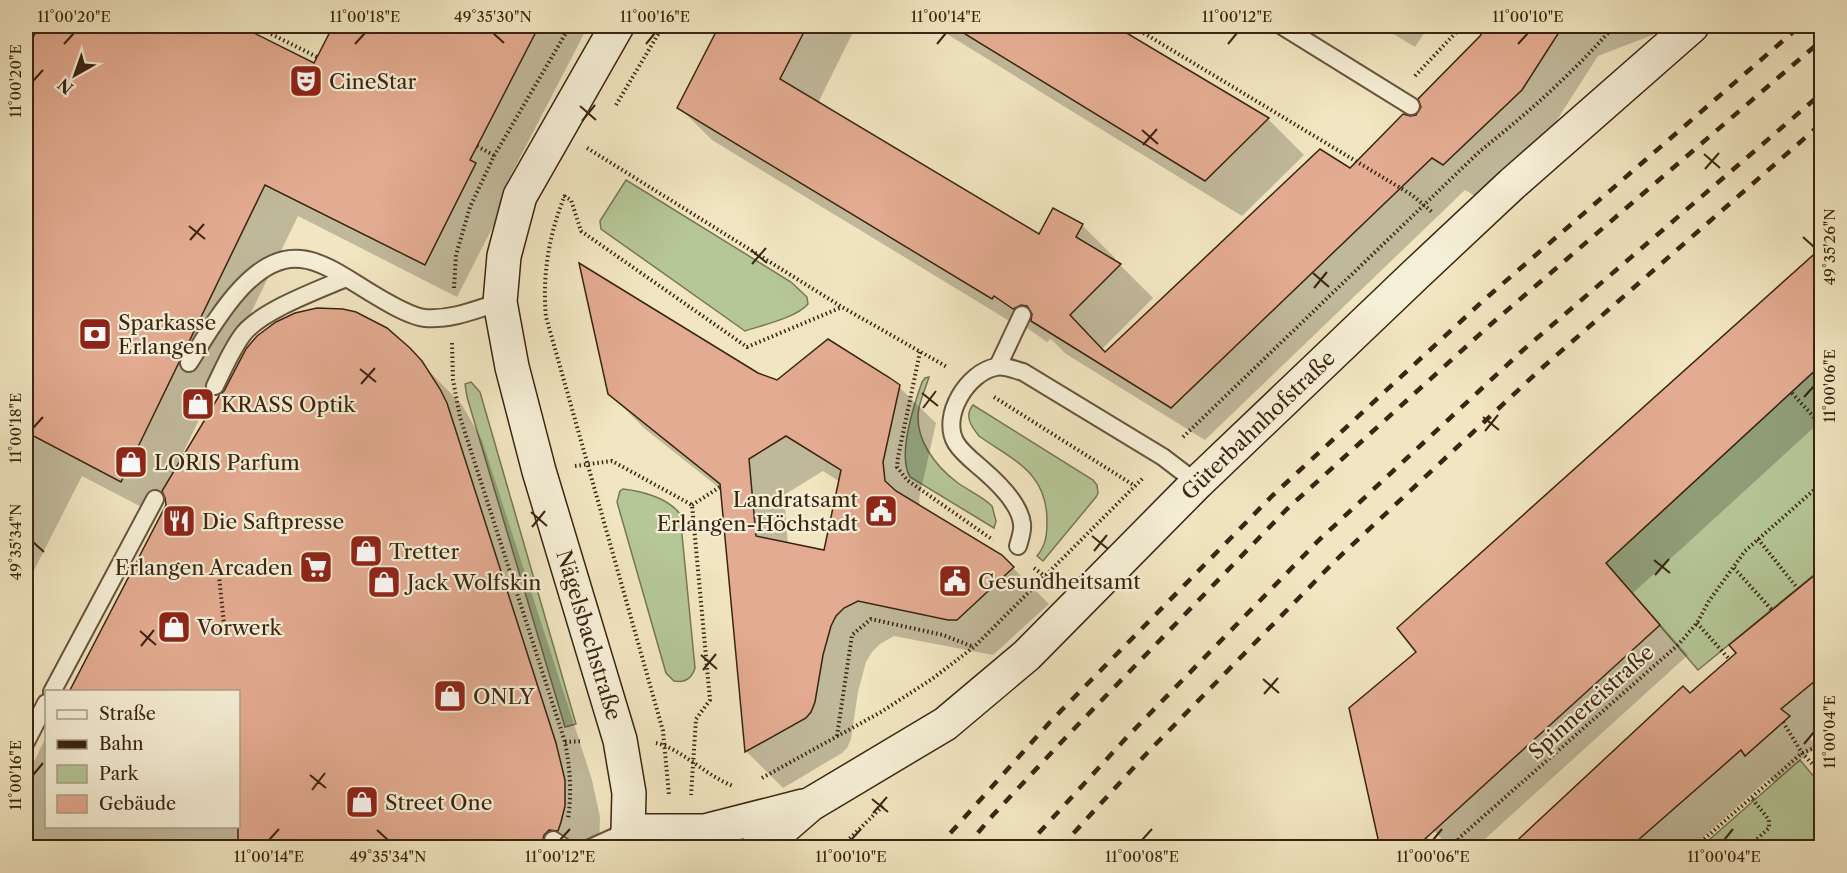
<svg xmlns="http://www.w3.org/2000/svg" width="1847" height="873" font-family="'Libre Caslon Text',serif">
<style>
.green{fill:#b5c697;stroke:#787654;stroke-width:1.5}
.shadow{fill:#0003;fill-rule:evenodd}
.building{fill:#e3ab91;stroke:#3a2511;stroke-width:1.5;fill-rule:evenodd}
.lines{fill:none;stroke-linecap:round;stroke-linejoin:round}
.lane-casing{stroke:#68553d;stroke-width:20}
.secondary-casing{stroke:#3a2511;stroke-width:36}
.path{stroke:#3a2511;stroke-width:4;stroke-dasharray:1.5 3;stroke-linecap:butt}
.lane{stroke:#f6efd7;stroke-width:16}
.secondary{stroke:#f6efd7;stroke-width:33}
.rail{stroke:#3a2511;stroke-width:4.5;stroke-dasharray:10 10;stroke-linecap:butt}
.ticks{fill:none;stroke:#3a2511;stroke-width:2}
.labels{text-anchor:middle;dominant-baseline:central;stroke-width:4.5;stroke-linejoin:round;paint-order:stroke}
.poi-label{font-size:21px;fill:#3a2511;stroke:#f6efd7;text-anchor:start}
.street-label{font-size:21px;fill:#3a2511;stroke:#f6efd7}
.neatline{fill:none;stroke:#3a2511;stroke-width:2}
.ticks-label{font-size:15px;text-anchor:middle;fill:#3a2511}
</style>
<rect width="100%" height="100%" fill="#f1e6c1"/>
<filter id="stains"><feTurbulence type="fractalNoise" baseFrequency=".00333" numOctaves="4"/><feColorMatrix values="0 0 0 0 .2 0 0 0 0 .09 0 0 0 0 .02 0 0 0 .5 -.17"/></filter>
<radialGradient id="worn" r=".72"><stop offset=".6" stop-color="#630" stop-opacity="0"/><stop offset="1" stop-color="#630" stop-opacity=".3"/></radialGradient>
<g class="green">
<path d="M 626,180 L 791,282 L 807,297 L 808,304 C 796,318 762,325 745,331 L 601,229 L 600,221 Z"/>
<path d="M 1821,365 L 1821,569 L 1698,670 L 1606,563 Z"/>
<path d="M 929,377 C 926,387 921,398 919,408 C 913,438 936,467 958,483 C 969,491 982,496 992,506 L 996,521 L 994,528 L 910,477 C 897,455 914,405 922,382 L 925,378 Z"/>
<path d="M 471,382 L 480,392 L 576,724 L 565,727 L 467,397 L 465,384 Z"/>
<path d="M 973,405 L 1093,480 L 1097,485 L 1098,493 L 1096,497 L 1043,561 L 1037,556 C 1046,545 1047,535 1047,521 C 1047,472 1014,461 979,436 C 971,426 964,416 973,405 Z"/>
<path d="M 623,489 C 642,491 668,498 680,514 L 695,668 C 692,678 685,683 674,681 L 666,673 L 617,502 L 620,491 Z"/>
<path d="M 1800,760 L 1821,785 L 1821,847 L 1701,847 Z"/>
</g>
<g class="shadow">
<path d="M 40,26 L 237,26 L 314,65 L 335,26 L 588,26 L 502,192 L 508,197 L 457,297 L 298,216 L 178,463 L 180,464 L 397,338 L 462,405 L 482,440 L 592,780 L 600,817 L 599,848 L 26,848 L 26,778 L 46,737 L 46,826 L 238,826 L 238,692 L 164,492 L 153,513 L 82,476 L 26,586 L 26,53 Z"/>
<path d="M 721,26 L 856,26 L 818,103 L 1039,236 L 1082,225 L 1115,258 L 1114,261 L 1120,265 L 1153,298 L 1102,349 L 1106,353 L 1350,170 L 1410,118 L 1417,116 L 1489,26 L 1664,26 L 1655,34 L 1598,56 L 1555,123 L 1477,197 L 1465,190 L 1205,440 L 1066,354 L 1051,339 L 1047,342 L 1027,328 L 1026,331 L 712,140 L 679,107 Z"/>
<path d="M 936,26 L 1112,26 L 1268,119 L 1304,155 L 1242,216 L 942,31 Z"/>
<path d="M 1380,26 L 1429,26 L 1415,47 Z"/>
<path d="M 1822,250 L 1822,420 L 1633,593 L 1688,655 L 1475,848 L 1450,848 L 1421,816 L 1431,848 L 1382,848 L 1418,652 L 1399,628 Z"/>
<path d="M 757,374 L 777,382 L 899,387 L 936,423 L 919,499 L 920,507 L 1001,556 L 1049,604 L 993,655 L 894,636 L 880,644 L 872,652 L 866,662 L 858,692 L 851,739 L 847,748 L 842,753 L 783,788 L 747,752 L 723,491 L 645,429 L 609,393 ZM 823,471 L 840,482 L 825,552 L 788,545 L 784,495 Z"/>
<path d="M 1822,570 L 1822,727 L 1809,738 L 1817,746 L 1774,783 L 1769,778 L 1691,848 L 1508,848 L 1738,653 L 1731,645 Z"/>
</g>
<g class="building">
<path d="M 39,26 L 240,26 L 314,63 L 333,26 L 539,26 L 470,160 L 476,163 L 425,265 L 265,185 L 121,482 L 26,432 L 26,51 Z"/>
<path d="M 719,26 L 807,26 L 780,79 L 1039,234 L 1053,208 L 1083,224 L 1076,237 L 1121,264 L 1070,315 L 1105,352 L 1320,149 L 1350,168 L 1403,114 L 1410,116 L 1416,115 L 1421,107 L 1418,99 L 1480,36 L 1487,26 L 1563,26 L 1522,90 L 1443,165 L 1432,158 L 1171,408 L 1031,321 L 1032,314 L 1027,306 L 1021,305 L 1013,309 L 994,296 L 992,299 L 677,108 Z"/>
<path d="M 952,26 L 1115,26 L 1269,118 L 1205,181 Z"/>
<path d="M 1821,248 L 1821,365 L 1606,563 L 1660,625 L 1415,848 L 1380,848 L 1349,708 L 1416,652 L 1397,628 Z"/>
<path d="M 579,263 L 758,373 L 777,380 L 828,339 L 890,378 L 900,385 L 883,462 L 885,481 L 896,491 L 1002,555 L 1014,567 L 957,620 L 948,620 L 858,601 L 844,608 L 836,616 L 831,626 L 823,655 L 815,702 L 811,712 L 806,718 L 745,752 L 720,484 L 608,394 ZM 786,436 L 841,470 L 824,550 L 756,536 L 749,459 Z"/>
<path d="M 317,308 L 343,309 L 356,312 L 387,328 L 410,348 L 422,361 L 440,389 L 447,403 L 556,743 L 565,780 L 565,806 L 561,822 L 558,831 L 549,830 L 544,835 L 543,840 L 546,848 L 238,848 L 238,692 L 69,692 L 166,505 L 165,498 L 162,491 L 219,396 L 224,391 L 246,349 L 257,336 L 276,322 L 295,313 Z"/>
<path d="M 1821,570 L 1821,676 L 1781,709 L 1790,716 L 1745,756 L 1741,750 L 1629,848 L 1509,848 L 1683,686 L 1690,693 L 1736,653 L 1729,645 Z"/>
</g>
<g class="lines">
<defs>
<g id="lane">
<path d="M 1282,26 L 1411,106"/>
<path d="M 189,363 C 212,327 251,253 301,259 C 322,261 345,277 363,288 C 378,297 407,316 425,318 C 451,320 475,310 500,302"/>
<path d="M 998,366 L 1022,315"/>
<path d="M 215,386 C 224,368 232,348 244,333 C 263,310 318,290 346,278"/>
<path d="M 1018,546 C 1020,539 1023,531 1022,524 C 1020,504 996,481 982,469 C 973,461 962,453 956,443 C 940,416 968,372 996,367 C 1004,365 1015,370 1023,372 L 1163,457 L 1197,483"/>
<path d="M 52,692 L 155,499"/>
<path d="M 26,742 L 46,703"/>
<path d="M 553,840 L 565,848"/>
<path d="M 590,848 L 628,831"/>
</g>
<g id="secondary">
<path d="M 617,26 L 520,196 L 504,256 L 500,302 L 512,367 L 539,471 L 620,740 L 629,793 L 628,831 L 624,848"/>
<path d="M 628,831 L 705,831 L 803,806"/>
<path d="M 757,848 L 767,842 L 811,804 L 945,724 L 1027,655 L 1197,483 L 1415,275 L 1512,184 L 1692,26"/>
</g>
</defs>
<use href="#lane" class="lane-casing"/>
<use href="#secondary" class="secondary-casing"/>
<g class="path">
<path d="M 255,26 L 317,57"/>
<path d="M 1132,26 L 1412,195 L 1432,212"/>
<path d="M 1415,76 L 1462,26"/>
<path d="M 616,105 L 663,26"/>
<path d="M 477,146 L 495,156"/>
<path d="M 587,148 L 842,307 L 947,367"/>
<path d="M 565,195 C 549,234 542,275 546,317 L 663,731 L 669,795"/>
<path d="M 564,196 L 571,200 L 581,231 L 747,347 L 842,307"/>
<path d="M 454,288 L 456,255 L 470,207 L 494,156 L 570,26"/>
<path d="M 26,327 L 32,330"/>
<path d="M 452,343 L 453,380 L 460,417 L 565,742 C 570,768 572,792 568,819"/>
<path d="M 920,352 L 898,457 L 897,467 L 907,480 L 993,540"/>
<path d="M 1792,393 L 1822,426"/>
<path d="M 994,397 L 1135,486"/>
<path d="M 1183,437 L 1480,151 C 1528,113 1574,72 1614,26"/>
<path d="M 575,466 L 612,461 L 692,505 L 710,700 L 696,719 L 691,795"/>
<path d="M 1814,490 L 1822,499"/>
<path d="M 692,505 L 720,487"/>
<path d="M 1758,539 L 1798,589"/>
<path d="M 218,566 L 225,634"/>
<path d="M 1034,568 L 1046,577"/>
<path d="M 1734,568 L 1772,610"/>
<path d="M 1697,623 L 1729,659"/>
<path d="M 1783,722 L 1802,753 L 1822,774"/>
<path d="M 837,736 L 852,635 L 871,619 L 943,635 L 974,647"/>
<path d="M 565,742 L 583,741"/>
<path d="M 656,743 C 680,748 708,777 733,786"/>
<path d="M 762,778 L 881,712 L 932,679 L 974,647 L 1144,477"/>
<path d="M 840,848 L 885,804"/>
<path d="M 1455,848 L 1459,838 L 1679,644 L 1697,623 L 1709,601 L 1745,551 L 1822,483"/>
<path d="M 1694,848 L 1802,753 L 1814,748 L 1822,742"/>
<path d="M 1747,848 L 1769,828 L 1769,820 L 1751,797"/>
</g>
<use href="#lane" class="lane"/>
<use href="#secondary" class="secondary"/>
<g class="rail">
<path d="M 937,848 L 1050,722 L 1272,496 L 1485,299 L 1800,26"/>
<path d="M 965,848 L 993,815 L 1069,734 L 1287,509 L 1490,325 L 1822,40"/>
<path d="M 1025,848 L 1128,736 L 1319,540 L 1522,351 L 1822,93"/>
<path d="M 1060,848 L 1148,752 L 1336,560 L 1543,367 L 1822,123"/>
</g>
</g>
<path class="ticks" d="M 493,33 L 504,43M 64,44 L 74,33M 355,44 L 365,33M 646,44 L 655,33M 937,44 L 946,33M 1228,44 L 1237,33M 1518,44 L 1528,33M 33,81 L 43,70M 580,106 L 596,120M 582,121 L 595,105M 1142,130 L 1158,144M 1143,145 L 1157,129M 1704,154 L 1720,168M 1705,169 L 1719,153M 189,226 L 205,239M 1803,237 L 1814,247M 190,240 L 204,224M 751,250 L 767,263M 752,264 L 766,248M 1313,273 L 1329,287M 1314,288 L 1327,272M 360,369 L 376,382M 361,384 L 375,368M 922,393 L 938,406M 1804,397 L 1814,386M 923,408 L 936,391M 1483,417 L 1499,430M 33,428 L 43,417M 1485,431 L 1498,415M 531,512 L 547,526M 532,527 L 545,511M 1092,536 L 1108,549M 33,542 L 44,552M 1094,551 L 1107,535M 1654,560 L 1670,573M 1655,575 L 1669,559M 140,631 L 156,645M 141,646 L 154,630M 701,655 L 717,669M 703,670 L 716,654M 1263,679 L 1279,693M 1264,694 L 1278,678M 1804,744 L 1814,732M 33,775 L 43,763M 310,775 L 326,788M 312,790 L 325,773M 872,799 L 888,812M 873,813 L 887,797M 377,830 L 388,840M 269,840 L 279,829M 560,840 L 570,829M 851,840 L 861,829M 1142,840 L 1152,829M 1433,840 L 1442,829M 1724,840 L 1733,829"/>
<defs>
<symbol id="theatre-square" viewBox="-11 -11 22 22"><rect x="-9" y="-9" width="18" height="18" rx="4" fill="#8f2418" stroke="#f6efd7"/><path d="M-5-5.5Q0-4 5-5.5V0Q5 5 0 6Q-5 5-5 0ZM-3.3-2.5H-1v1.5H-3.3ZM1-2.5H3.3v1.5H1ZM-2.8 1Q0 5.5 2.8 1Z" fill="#fff"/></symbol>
<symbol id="bank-square" viewBox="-11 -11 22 22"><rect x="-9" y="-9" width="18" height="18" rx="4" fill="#8f2418" stroke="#f6efd7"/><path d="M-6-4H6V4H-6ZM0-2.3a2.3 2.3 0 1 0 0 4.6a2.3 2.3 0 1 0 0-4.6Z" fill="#fff"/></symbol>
<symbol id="shop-square" viewBox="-11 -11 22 22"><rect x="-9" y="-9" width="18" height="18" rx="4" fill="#8f2418" stroke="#f6efd7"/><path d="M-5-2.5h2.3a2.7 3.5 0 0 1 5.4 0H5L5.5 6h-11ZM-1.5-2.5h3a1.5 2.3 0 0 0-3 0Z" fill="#fff"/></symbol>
<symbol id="civic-square" viewBox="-11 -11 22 22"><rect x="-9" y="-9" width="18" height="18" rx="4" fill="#8f2418" stroke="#f6efd7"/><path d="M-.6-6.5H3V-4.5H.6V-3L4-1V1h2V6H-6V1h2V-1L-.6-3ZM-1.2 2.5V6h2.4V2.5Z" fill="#fff"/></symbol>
<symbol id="restaurant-square" viewBox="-11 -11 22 22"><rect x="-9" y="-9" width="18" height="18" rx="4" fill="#8f2418" stroke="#f6efd7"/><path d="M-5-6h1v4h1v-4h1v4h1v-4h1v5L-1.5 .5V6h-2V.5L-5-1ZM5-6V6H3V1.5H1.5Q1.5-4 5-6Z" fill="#fff"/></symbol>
<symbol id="supermarket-square" viewBox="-11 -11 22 22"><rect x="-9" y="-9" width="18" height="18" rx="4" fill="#8f2418" stroke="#f6efd7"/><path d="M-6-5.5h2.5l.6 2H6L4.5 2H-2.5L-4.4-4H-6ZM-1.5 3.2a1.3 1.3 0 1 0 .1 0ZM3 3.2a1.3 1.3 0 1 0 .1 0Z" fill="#fff"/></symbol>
</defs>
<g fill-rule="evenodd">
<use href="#theatre-square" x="287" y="62" width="38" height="38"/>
<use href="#bank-square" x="76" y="315" width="38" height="38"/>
<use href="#shop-square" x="179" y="385" width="38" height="38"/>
<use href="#shop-square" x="112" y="443" width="38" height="38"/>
<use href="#civic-square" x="862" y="492" width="38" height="38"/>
<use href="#restaurant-square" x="160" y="502" width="38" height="38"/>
<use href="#shop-square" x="347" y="532" width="38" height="38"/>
<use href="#supermarket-square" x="297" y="548" width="38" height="38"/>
<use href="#civic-square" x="936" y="562" width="38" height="38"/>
<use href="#shop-square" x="365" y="563" width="38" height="38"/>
<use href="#shop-square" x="155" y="608" width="38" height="38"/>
<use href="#shop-square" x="431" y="677" width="38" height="38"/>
<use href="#shop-square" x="343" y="783" width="38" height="38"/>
</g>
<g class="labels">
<g class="poi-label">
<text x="329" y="81">CineStar</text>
<text x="118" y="322">Sparkasse<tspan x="118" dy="24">Erlangen</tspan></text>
<text x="221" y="404">KRASS Optik</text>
<text x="154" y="462">LORIS Parfum</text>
<text x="858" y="499" text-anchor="end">Landratsamt<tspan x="858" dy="24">Erlangen-Höchstadt</tspan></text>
<text x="202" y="521">Die Saftpresse</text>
<text x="389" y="551">Tretter</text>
<text x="293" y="567" text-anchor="end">Erlangen Arcaden</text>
<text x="978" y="581">Gesundheitsamt</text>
<text x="407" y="582">Jack Wolfskin</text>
<text x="197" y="627">Vorwerk</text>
<text x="473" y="696">ONLY</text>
<text x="385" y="802">Street One</text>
</g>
<g class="street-label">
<text transform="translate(1258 425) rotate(-44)">Güterbahnhofstraße</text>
<text transform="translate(589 635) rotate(73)">Nägelsbachstraße</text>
<text transform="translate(1591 702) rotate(-42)">Spinnereistraße</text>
</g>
</g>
<rect width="1847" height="873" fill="none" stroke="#f1e6c1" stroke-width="66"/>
<rect x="45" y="690" width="195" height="138" fill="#f6efd7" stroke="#ab9e88" stroke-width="1.5"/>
<rect x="57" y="710" width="30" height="9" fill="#f6efd7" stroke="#ab9e88" stroke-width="1.5"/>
<text x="99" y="720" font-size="18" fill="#3a2511">Straße</text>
<rect x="57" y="740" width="30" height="9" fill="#3a2511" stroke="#ab9e88" stroke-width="1.5"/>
<text x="99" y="750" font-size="18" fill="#3a2511">Bahn</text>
<rect x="57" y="765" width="30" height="18" fill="#b5c697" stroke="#ab9e88" stroke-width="1.5"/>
<text x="99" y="780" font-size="18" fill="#3a2511">Park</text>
<rect x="57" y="795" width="30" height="18" fill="#e3ab91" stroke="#ab9e88" stroke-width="1.5"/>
<text x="99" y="810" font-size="18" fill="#3a2511">Gebäude</text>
<g transform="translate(75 75) rotate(220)" stroke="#f6efd7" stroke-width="4.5" paint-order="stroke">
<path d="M0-4.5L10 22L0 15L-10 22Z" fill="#3a2511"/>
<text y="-9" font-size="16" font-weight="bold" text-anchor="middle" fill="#3a2511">N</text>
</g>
<rect x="33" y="33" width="1781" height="807" class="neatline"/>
<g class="ticks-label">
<text x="74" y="22">11°00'20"E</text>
<text x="365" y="22">11°00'18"E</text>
<text x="493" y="22">49°35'30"N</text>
<text x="655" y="22">11°00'16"E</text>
<text x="946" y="22">11°00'14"E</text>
<text x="1237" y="22">11°00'12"E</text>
<text x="1528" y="22">11°00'10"E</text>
<text transform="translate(16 81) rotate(-90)" y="5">11°00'20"E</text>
<text transform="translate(1830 247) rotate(-90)" y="5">49°35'26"N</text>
<text transform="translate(1830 386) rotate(-90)" y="5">11°00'06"E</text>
<text transform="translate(16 428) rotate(-90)" y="5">11°00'18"E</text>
<text transform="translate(16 542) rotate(-90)" y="5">49°35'34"N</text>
<text transform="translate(1830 732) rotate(-90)" y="5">11°00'04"E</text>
<text transform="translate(16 775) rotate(-90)" y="5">11°00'16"E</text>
<text x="269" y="862">11°00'14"E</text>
<text x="388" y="862">49°35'34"N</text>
<text x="560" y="862">11°00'12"E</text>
<text x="851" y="862">11°00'10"E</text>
<text x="1142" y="862">11°00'08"E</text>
<text x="1433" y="862">11°00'06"E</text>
<text x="1724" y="862">11°00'04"E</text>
</g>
<rect width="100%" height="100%" filter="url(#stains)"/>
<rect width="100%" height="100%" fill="url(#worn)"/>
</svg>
